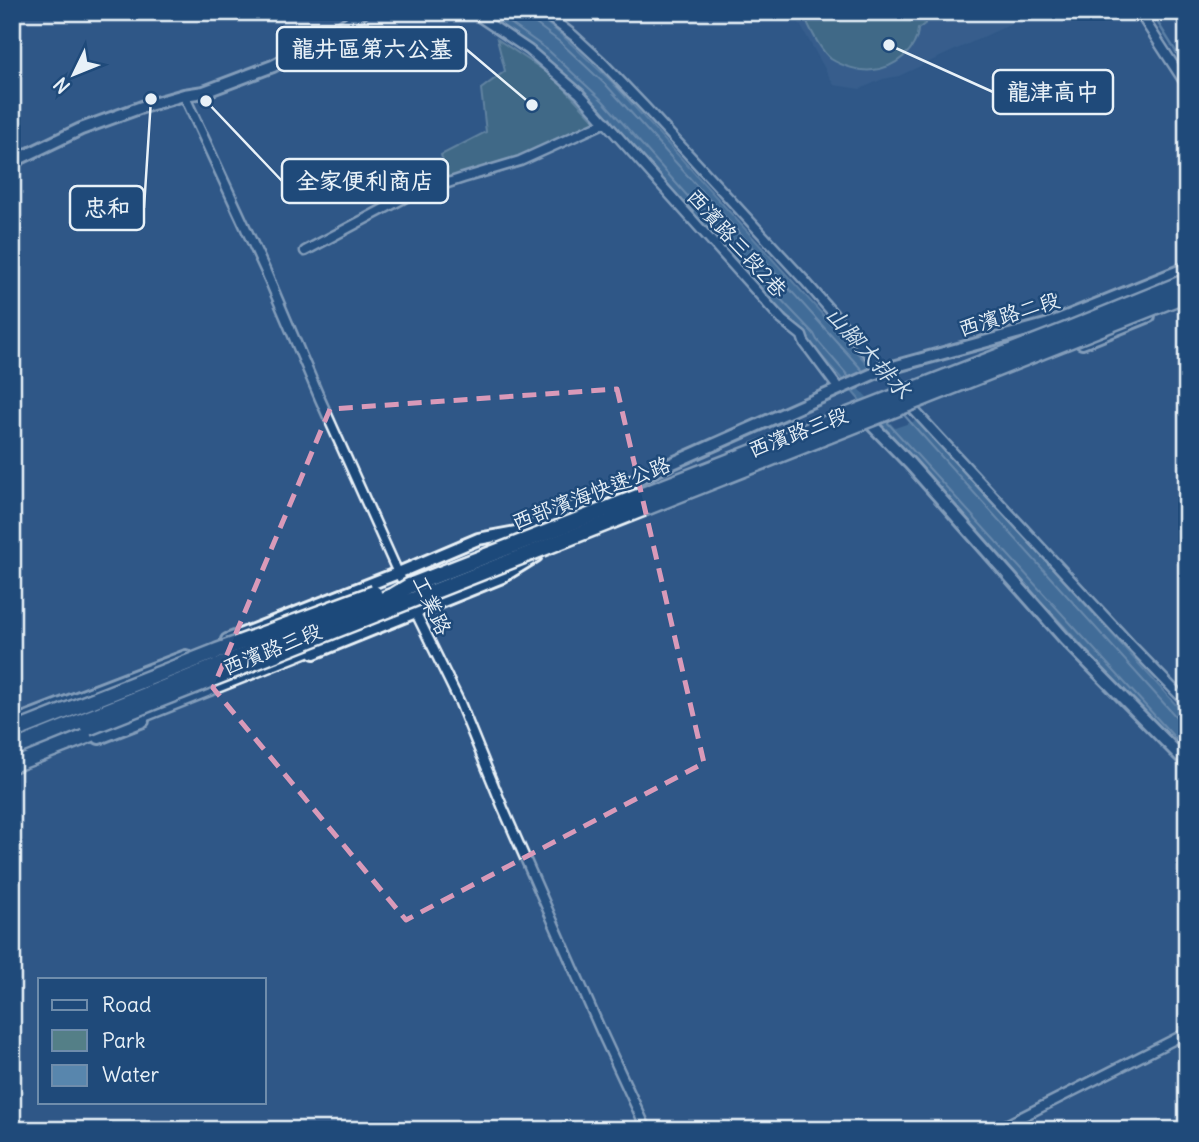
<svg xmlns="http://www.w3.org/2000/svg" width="1199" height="1142" font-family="Delius,'LXGW WenKai TC',sans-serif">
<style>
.built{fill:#3f6593}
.green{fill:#547f87;stroke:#9eb8c0;stroke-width:2}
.water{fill:#5886ad;stroke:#92b1cb;stroke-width:2}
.pier{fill:#2f5787}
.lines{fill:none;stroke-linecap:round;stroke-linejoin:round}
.shore{stroke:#aec6da;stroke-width:2}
.stream{stroke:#92b1cb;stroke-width:2.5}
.minor-casing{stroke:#e8f1f8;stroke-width:13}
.tertiary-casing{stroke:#e8f1f8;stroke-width:16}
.trunk-casing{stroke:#e8f1f8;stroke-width:19}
.minor{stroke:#1f4a7a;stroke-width:8}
.tertiary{stroke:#1f4a7a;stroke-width:10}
.trunk{stroke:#1f4a7a;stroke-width:14}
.trunk-bridge-casing{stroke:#e8f1f8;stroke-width:19;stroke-linecap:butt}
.trunk-bridge{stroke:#1f4a7a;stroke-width:14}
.marked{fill:none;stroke:#d99ab9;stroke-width:5;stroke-dasharray:14 9;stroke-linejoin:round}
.labels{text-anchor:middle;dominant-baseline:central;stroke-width:5;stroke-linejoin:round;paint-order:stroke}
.street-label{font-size:21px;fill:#e8f1f8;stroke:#1f4a7a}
.water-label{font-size:23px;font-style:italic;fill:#d2e1ed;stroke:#1f4a7a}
.leader{fill:none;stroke:#e8f1f8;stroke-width:2.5}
.callout-dot{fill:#e8f1f8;stroke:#1f4a7a;stroke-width:2.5}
.callout{fill:#1f4a7a;stroke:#e8f1f8;stroke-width:2.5}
.callout-label{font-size:23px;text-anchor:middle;font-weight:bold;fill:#e8f1f8}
</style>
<rect width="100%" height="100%" fill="#2f5787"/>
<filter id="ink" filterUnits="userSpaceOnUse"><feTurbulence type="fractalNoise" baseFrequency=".0143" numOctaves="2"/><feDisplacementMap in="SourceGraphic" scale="14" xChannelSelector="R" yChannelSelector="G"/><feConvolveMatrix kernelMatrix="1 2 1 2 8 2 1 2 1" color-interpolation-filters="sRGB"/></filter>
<g filter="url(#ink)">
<path class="built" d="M 793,12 L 1037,12 L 899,76 L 883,79 L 860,89 L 834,85 Z"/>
<g class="green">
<path d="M 802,12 L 920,12 L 926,23 L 918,29 C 917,51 894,68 873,70 C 861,72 842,66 831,59 C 818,48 810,27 802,12 Z"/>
<path d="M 497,39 L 554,77 L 595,121 L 577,134 L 501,170 L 449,182 L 441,155 L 486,132 L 481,89 L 505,71 Z"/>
</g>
<path class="water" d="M 483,12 L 533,12 L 564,37 L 612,82 L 1187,717 L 1187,761 L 885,430 L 840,377 L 810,343 L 809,339 L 791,321 L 750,276 L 598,106 L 545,57 Z"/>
<path class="pier" d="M 879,372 L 921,419 L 895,428 L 853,382 Z"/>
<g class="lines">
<g class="shore">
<path d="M 495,12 L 549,51 L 603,101 L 755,272 L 814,334 L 817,340 L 849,377"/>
<path d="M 529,12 L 532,21 L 560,42 L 608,87 L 863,371"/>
<path d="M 904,415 L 1178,719 L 1187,721"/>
<path d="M 887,422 L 1187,751"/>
</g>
<path class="stream" d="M 1151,12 L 1187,69"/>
<defs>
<g id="minor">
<path d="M 472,12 L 529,50 L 580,94 L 782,320 L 802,336 L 804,342 L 839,389"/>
<path d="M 543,12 L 574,36 L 601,61 L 645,107 L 805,281 L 882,370"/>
<path d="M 1139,12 L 1187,86"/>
<path d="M 184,95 L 266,272 L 320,399 L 398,573 L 407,590"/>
<path d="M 305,251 L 408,196 L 463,178 L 520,161 L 606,122"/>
<path d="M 912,408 L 1130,644 L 1187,703"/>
<path d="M 414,609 L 460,703 L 503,808 L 601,1031 L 647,1130"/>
<path d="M 996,1130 L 1187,1033"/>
</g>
<g id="tertiary">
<path d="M 12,162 L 81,129 L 142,107 L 184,95 L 204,92 L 273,66 L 327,37 L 363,12"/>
<path d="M 1082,343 L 1149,316"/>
<path d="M 871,424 L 910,464 L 1064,638 L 1187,763"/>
<path d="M 494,548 L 522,530 L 882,370 L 1049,324 L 1187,268"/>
<path d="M 227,640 L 398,573 L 478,539 L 516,532"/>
<path d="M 314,653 L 502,577 L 536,556"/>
<path d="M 12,723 L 186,656"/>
<path d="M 99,738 L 143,721"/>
</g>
<g id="trunk">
<path d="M 131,719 L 320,644 L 338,633"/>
<path d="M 12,765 L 105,729"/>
</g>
</defs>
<use href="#minor" class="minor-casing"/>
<use href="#tertiary" class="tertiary-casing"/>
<use href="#trunk" class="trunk-casing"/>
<use href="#minor" class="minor"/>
<use href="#tertiary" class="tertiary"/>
<use href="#trunk" class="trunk"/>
<defs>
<g id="trunk-bridge">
<path d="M 88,728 L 1187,294"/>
<path d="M 12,732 L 217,651 L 374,593"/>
<path d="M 12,749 L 394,595 L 409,586 L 1069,329 L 1187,281"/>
</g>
</defs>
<use href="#trunk-bridge" class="trunk-bridge-casing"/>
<use href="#trunk-bridge" class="trunk-bridge"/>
</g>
</g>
<path d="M0 0H1199V1142H0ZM 617,389 L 704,763 L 406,920 L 213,688 L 330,409 Z" fill="#2f5787" fill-opacity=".55" fill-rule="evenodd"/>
<path class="marked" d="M 617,389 L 704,763 L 406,920 L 213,688 L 330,409 Z"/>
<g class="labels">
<g class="street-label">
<text transform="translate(737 243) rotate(48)">西濱路三段2巷</text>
<text transform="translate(1009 314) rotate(-17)">西濱路二段</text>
<text transform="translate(798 432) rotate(-21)">西濱路三段</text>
<text transform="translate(591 493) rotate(-21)">西部濱海快速公路</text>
<text transform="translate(432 605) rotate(65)">工業路</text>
<text transform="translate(272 649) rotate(-22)">西濱路三段</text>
</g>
<g class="water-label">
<text transform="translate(869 352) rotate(48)">山腳大排水</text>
</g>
</g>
<path class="leader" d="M532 105L466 49M889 45L993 92M206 101L282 181M151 99L144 208"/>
<g class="callout-dot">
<circle cx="532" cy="105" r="7"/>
<circle cx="889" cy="45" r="7"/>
<circle cx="206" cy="101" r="7"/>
<circle cx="151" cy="99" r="7"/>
</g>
<g class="callout">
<rect x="277" y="27" width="189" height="44" rx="7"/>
<rect x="993" y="70" width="120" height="44" rx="7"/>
<rect x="282" y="159" width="166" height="44" rx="7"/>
<rect x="70" y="186" width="74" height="44" rx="7"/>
</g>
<g class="callout-label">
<text x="372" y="57">龍井區第六公墓</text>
<text x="1053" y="100">龍津高中</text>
<text x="365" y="189">全家便利商店</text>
<text x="107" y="216">忠和</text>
</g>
<rect width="1199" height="1142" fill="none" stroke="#1f4a7a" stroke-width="42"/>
<rect x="21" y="21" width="1157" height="1100" fill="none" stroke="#e8f1f8" stroke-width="2.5" filter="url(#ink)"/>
<rect x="38" y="978" width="228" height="126" fill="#1f4a7a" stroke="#6f8dac" stroke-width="2"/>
<rect x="52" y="1000" width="35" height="10" fill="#1f4a7a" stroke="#6f8dac" stroke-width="2"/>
<text x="102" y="1012" font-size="21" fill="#e8f1f8">Road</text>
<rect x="52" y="1030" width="35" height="21" fill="#547f87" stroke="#6f8dac" stroke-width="2"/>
<text x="102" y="1048" font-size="21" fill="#e8f1f8">Park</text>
<rect x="52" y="1065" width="35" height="21" fill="#5886ad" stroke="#6f8dac" stroke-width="2"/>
<text x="102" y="1082" font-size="21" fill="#e8f1f8">Water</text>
<g transform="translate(74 74) rotate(227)" stroke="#1f4a7a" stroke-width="5" paint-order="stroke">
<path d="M0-5L12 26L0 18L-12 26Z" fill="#e8f1f8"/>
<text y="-10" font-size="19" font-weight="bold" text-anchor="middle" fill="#e8f1f8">N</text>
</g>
</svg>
